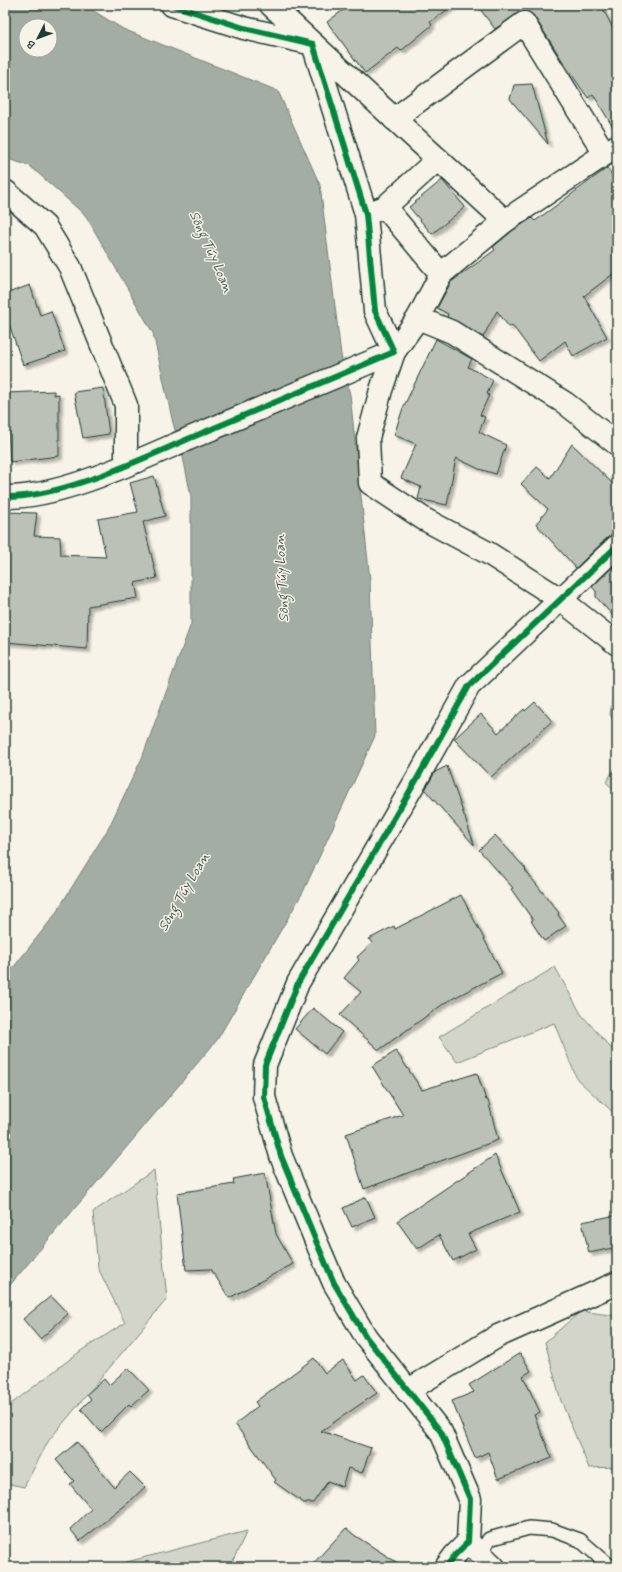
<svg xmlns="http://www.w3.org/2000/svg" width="622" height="1572" font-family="Mynerve,sans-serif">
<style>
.green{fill:#d3d5ca;stroke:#79897f}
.water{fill:#a4ada3;stroke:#6f8077;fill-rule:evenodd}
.building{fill:#bbc1b6;stroke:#1f3d34;filter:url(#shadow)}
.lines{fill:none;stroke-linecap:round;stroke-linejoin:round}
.service-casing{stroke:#1f3d34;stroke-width:16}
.minor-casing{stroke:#1f3d34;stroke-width:25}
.service{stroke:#f7f3e8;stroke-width:13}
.minor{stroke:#f7f3e8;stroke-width:22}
.cycleway-casing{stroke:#f7f3e8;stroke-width:8}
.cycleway{stroke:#00873e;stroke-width:6}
.labels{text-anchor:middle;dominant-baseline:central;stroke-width:3;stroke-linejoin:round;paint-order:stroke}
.water-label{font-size:14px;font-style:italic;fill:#405950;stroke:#f7f3e8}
</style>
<defs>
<filter id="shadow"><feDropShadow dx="3.5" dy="3.5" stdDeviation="1" flood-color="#0004"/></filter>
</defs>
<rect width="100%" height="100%" fill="#f7f3e8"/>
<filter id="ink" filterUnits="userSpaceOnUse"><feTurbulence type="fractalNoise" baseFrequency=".025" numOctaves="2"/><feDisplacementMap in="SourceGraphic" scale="8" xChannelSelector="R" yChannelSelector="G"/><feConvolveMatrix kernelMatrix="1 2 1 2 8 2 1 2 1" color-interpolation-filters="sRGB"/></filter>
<g filter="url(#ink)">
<g class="green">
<path d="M 617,671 L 617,728 L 610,714 Z"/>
<path d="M 617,765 L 617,793 L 606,782 Z"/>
<path d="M 555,967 L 581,1014 L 617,1055 L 617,1116 L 577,1079 L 554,1023 L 457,1062 L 439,1037 Z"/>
<path d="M 154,1170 L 167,1299 L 49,1440 L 24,1487 L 5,1483 L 5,1413 L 11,1404 L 82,1350 L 125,1323 L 98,1268 L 93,1212 Z"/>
<path d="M 581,1311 L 617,1316 L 617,1467 L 589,1468 L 561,1401 L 545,1342 Z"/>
<path d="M 247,1531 L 230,1567 L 107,1567 Z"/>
</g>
<path class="water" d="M 5,5 L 84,5 L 123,29 L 278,91 L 320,185 L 341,355 L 350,395 L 370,580 L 375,736 L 303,892 L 217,1040 L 5,1291 L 5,978 L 54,916 L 108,829 L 142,758 L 191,624 L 191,496 L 183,457 L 173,423 L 153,333 L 86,216 L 30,166 L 5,158 ZM 26,26 L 50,26 L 50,50 L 26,50 Z"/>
<g class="building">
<path d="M 350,5 L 454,5 L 430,22 L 432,25 L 401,51 L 398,48 L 365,73 L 327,22 Z"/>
<path d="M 477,5 L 601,5 L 617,36 L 617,134 L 593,94 L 588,98 L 567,68 L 534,16 L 526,10 L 523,11 L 495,29 Z"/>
<path d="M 532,84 L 548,144 L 510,99 L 514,85 Z"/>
<path d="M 607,168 L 617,181 L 617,271 L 584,296 L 607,337 L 573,356 L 565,341 L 539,361 L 512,325 L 509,327 L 497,311 L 483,337 L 447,317 L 448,314 L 437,308 L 451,282 L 495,250 L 493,247 L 512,231 L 532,218 L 535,221 Z"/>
<path d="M 442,180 L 465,207 L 432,234 L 409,207 Z"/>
<path d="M 30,285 L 40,315 L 51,311 L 65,351 L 23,365 L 5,312 L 5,294 Z"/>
<path d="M 436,339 L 472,359 L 468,367 L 493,380 L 487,394 L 489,395 L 480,415 L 485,417 L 479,432 L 506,445 L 496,474 L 479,469 L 456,458 L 447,505 L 418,499 L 421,487 L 401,478 L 416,444 L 394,435 L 403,408 Z"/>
<path d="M 103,388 L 109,434 L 83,438 L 74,392 Z"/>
<path d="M 54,391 L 54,395 L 59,394 L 59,456 L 10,462 L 6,393 Z"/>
<path d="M 572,444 L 617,488 L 617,534 L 608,537 L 576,568 L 536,524 L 548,509 L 521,484 L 537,467 L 550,478 Z"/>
<path d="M 154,476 L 165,516 L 143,522 L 157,578 L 135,583 L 138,598 L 88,606 L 87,649 L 5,642 L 5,512 L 37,513 L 34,536 L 60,537 L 61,555 L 106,557 L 98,519 L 138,512 L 130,483 Z"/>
<path d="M 617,563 L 617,620 L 596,597 L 596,591 L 592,587 Z"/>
<path d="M 535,702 L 552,721 L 491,777 L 454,739 L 481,714 L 498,733 L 524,709 L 525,711 Z"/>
<path d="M 447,766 L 474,844 L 474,845 L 425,790 L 435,772 Z"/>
<path d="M 495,835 L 526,869 L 525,870 L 559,913 L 558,915 L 566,926 L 544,941 L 531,921 L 533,920 L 511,889 L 513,888 L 479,850 Z"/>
<path d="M 461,895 L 502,973 L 446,1002 L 379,1050 L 340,1015 L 361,992 L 344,978 L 359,960 L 357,957 L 372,943 L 369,939 L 394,926 L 395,929 Z"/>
<path d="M 313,1008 L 342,1032 L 325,1054 L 295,1029 Z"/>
<path d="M 396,1051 L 422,1090 L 477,1073 L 486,1100 L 488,1100 L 498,1140 L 364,1189 L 346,1134 L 403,1115 L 372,1066 Z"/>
<path d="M 495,1155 L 520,1212 L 468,1234 L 476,1249 L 453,1261 L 439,1235 L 417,1249 L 397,1221 Z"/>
<path d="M 265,1173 L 276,1234 L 293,1264 L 229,1298 L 211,1269 L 186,1270 L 177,1193 L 234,1184 L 233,1179 Z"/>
<path d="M 366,1197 L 375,1217 L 352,1227 L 343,1208 Z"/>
<path d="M 617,1215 L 617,1247 L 589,1253 L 582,1222 Z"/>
<path d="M 51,1296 L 68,1314 L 40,1339 L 23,1319 Z"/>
<path d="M 520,1353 L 531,1371 L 523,1376 L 540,1412 L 534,1415 L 552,1458 L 498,1479 L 488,1452 L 475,1458 L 452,1401 L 474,1392 L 469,1385 Z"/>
<path d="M 314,1358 L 325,1373 L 343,1360 L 357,1380 L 364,1375 L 377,1393 L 321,1431 L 371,1448 L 362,1473 L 348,1468 L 342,1487 L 328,1481 L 313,1503 L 304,1503 L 274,1482 L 276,1480 L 235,1424 L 258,1406 L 255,1402 Z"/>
<path d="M 128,1368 L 149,1390 L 131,1406 L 129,1404 L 101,1432 L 81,1409 L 91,1399 L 87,1394 L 104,1379 L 109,1385 Z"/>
<path d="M 77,1442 L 114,1487 L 130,1472 L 145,1487 L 128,1503 L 80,1541 L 70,1529 L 91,1509 L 70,1484 L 74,1481 L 56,1460 Z"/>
<path d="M 346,1528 L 354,1535 L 404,1567 L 310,1567 Z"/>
</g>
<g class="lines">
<defs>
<path id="service" d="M 480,1555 L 489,1539 L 529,1528 L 552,1530 L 580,1540 L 611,1567"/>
<g id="minor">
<path d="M 271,5 L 505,221"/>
<path d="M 394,119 L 524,23 L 605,154"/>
<path d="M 617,146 L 505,221 L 441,274 L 418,318 L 394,352 L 381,390 L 368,438 L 370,483 L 424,519 L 488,553 L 560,599 L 617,644"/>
<path d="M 5,191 L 45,226 L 70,267 L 126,405 L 126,464"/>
<path d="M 385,207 L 441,274"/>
<path d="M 366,214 L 385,207 L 438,159"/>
<path d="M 418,318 L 452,332 L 565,403 L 617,444"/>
<path d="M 5,497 C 60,498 137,461 188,439 C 257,410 326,381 394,352 L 375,311 L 366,214 L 313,44 L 244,28 L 172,5"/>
<path d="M 407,1391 L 498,1336 L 617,1283"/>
<path d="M 468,1542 L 494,1567"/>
<path d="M 446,1567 L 455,1555 L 468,1542 L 470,1499 L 441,1432 L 366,1337 L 334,1283 L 316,1241 L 281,1156 L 264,1097 L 265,1065 L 298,983 L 418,777 L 469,686 L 617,546"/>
</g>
</defs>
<use href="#service" class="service-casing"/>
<use href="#minor" class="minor-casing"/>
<use href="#service" class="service"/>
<use href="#minor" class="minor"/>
<defs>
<g id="cycleway">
<path d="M 5,497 C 60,498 137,461 188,439 C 257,410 326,381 394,352 L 375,311 L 366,214 L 313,44 L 244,28 L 172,5"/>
<path d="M 446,1567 L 455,1555 L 468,1542 L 470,1499 L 441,1432 L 366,1337 L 334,1283 L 316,1241 L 281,1156 L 264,1097 L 265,1065 L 298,983 L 418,777 L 469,686 L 617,546"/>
</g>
</defs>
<use href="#cycleway" class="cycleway-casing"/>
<use href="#cycleway" class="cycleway"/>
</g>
</g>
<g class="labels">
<g class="water-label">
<text transform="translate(211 252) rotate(66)">Sông Túy Loan</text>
<text transform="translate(282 578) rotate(-93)">Sông Túy Loan</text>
<text transform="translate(184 892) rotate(-60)">Sông Túy Loan</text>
</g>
</g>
<rect width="622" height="1572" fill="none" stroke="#f7f3e8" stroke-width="20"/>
<rect x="10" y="10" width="602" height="1552" fill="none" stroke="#1f3d34" stroke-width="1.5" filter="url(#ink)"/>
<g transform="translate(38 38) rotate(228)"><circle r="19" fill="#f7f3e8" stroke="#a1aaa0"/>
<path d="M0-3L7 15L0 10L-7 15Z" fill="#1f3d34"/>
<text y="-6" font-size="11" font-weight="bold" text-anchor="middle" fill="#1f3d34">B</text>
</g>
</svg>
